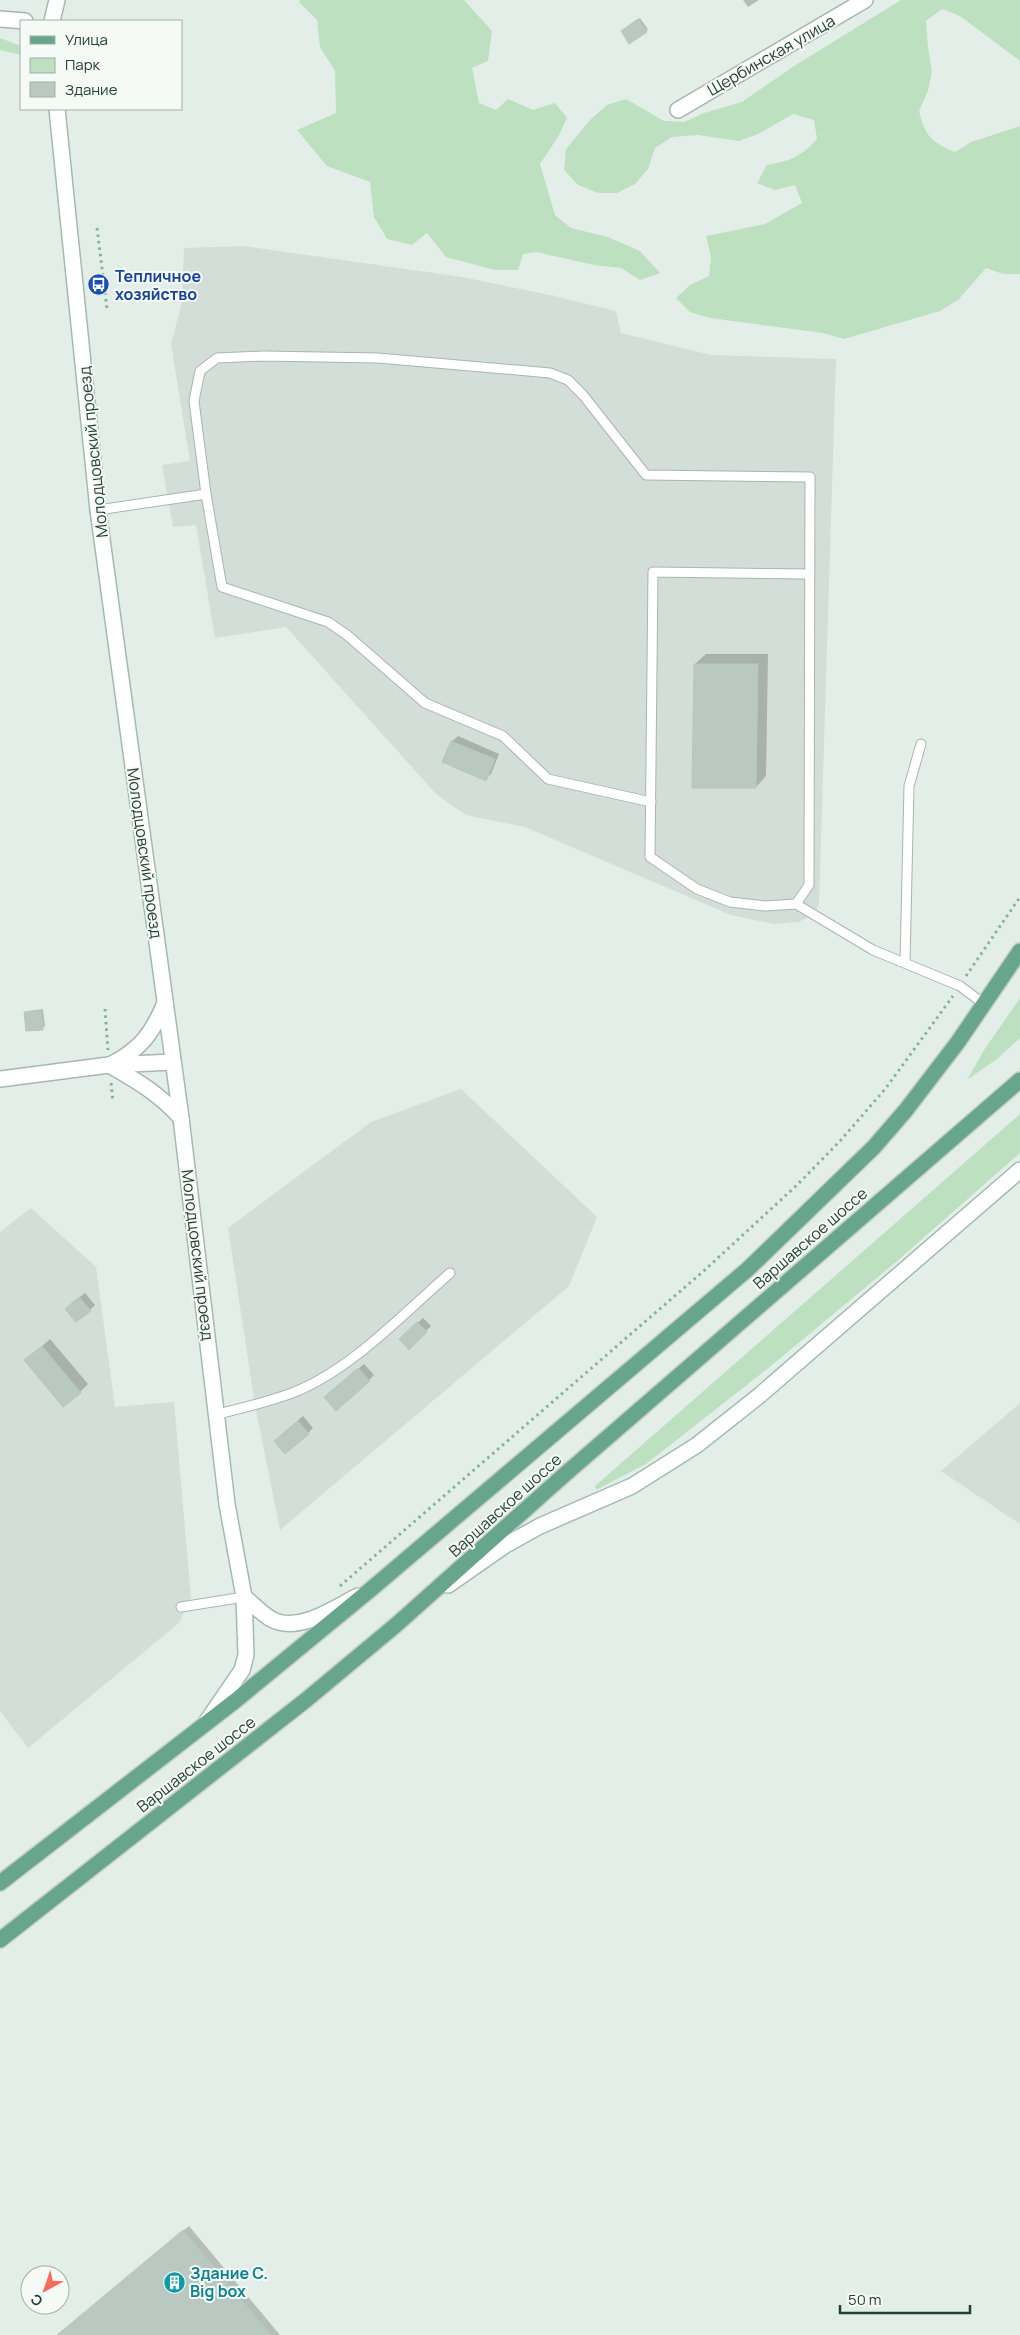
<svg xmlns="http://www.w3.org/2000/svg" width="1020" height="2335" font-family="Manrope,sans-serif">
<style>
.built{fill:#d2ded7}
.green{fill:#bde0c1}
.shadow{fill:#0003}
.building{fill:#b9c9c1;stroke:#b6c8be}
.lines{fill:none;stroke-linecap:round;stroke-linejoin:round}
.lane-casing{stroke:#a6b7af;stroke-width:11}
.street-casing{stroke:#a6b7af;stroke-width:18}
.secondary-casing{stroke:#a2bbaf;stroke-width:18}
.primary-casing{stroke:#c1cac6;stroke-width:18}
.path{stroke:#83b39e;stroke-width:3;stroke-dasharray:2.5 4;stroke-linecap:butt}
.lane{stroke:#fff;stroke-width:9}
.street{stroke:#fff;stroke-width:15}
.secondary{stroke:#fff;stroke-width:15}
.primary{stroke:#67a68d;stroke-width:15}
.labels{text-anchor:middle;dominant-baseline:central;stroke-width:4;stroke-linejoin:round;paint-order:stroke}
.street-label{font-size:16px;fill:#224135;stroke:#f5faf7}
.transit-label{font-size:16px;font-weight:bold;fill:#164399;stroke:#f5faf7;text-anchor:start}
.culture-label{font-size:16px;font-weight:bold;fill:#0d838f;stroke:#f5faf7;text-anchor:start}
</style>
<rect width="100%" height="100%" fill="#e4eee9"/>
<g class="built">
<path d="M 244,246 L 462,277 L 550,295 L 616,311 L 621,333 L 711,355 L 836,359 L 819,904 L 814,914 L 799,922 L 774,924 L 731,915 L 525,827 L 466,815 L 437,795 L 286,627 L 215,638 L 196,525 L 173,527 L 162,465 L 190,461 L 171,344 L 182,302 L 184,248 Z"/>
<path d="M 461,1089 L 597,1217 L 569,1286 L 280,1530 L 255,1405 L 228,1228 L 371,1122 Z"/>
<path d="M 31,1208 L 96,1267 L 115,1407 L 174,1402 L 191,1598 L 179,1623 L 28,1748 L 0,1711 L 0,1232 Z"/>
<path d="M 1020,1403 L 1020,1524 L 941,1471 Z"/>
</g>
<g class="green">
<path d="M 300,0 L 464,0 L 492,31 L 488,61 L 472,68 L 479,103 L 496,110 L 508,99 L 533,110 L 555,103 L 567,118 L 558,137 L 540,164 L 555,215 L 571,228 L 608,237 L 640,251 L 660,273 L 640,280 L 621,268 L 594,265 L 536,252 L 523,254 L 518,270 L 495,270 L 446,257 L 427,233 L 412,245 L 387,239 L 374,217 L 370,182 L 327,166 L 297,130 L 336,113 L 335,71 L 320,47 L 317,20 L 299,2 Z"/>
<path d="M 901,0 L 1020,0 L 1020,61 L 960,16 L 942,9 L 926,21 L 928,48 L 932,71 L 928,91 L 919,111 C 925,136 931,142 955,152 L 971,142 L 1020,126 L 1020,274 L 1003,274 L 986,268 L 958,300 L 940,311 L 844,339 L 823,333 L 710,318 L 690,312 L 676,298 L 690,285 L 709,276 L 711,257 L 706,236 L 765,224 L 802,203 L 795,185 L 775,190 L 757,183 L 767,165 C 790,161 801,157 817,139 L 814,120 L 793,114 L 758,134 L 739,141 L 698,135 L 672,137 L 655,148 L 648,169 L 635,184 L 617,193 L 598,193 L 578,185 L 564,170 L 566,149 L 591,119 L 607,105 L 626,99 L 664,121 L 684,122 L 704,113 L 742,102 L 794,66 Z"/>
<path d="M 0,38 L 21,46 L 21,55 L 0,50 Z"/>
<path d="M 1020,998 L 1020,1038 L 997,1059 L 967,1080 L 984,1050 Z"/>
<path d="M 1020,1114 L 1020,1153 L 896,1262 L 766,1370 L 646,1464 L 596,1490 L 595,1486 Z"/>
</g>
<g class="shadow">
<path d="M 743,0 L 759,0 L 748,7 Z"/>
<path d="M 640,18 L 648,29 L 646,31 L 624,29 Z"/>
<path d="M 706,654 L 768,654 L 766,776 L 756,787 L 695,664 Z"/>
<path d="M 458,736 L 499,754 L 491,774 L 485,779 L 444,762 L 452,741 Z"/>
<path d="M 43,1009 L 45,1026 L 43,1028 L 25,1013 L 27,1011 Z"/>
<path d="M 85,1293 L 95,1305 L 90,1310 L 71,1304 Z"/>
<path d="M 423,1318 L 431,1326 L 409,1348 L 400,1339 Z"/>
<path d="M 50,1339 L 88,1384 L 80,1392 L 26,1360 Z"/>
<path d="M 364,1364 L 374,1375 L 369,1380 L 331,1392 Z"/>
<path d="M 303,1416 L 313,1428 L 308,1433 L 280,1436 Z"/>
<path d="M 189,2226 L 280,2335 L 58,2335 Z"/>
</g>
<g class="building">
<path d="M 638,19 L 647,32 L 629,44 L 621,31 Z"/>
<path d="M 694,664 L 758,664 L 756,788 L 692,788 Z"/>
<path d="M 451,741 L 495,759 L 486,781 L 442,762 Z"/>
<path d="M 41,1011 L 43,1030 L 26,1031 L 24,1012 Z"/>
<path d="M 79,1297 L 91,1311 L 76,1322 L 65,1309 Z"/>
<path d="M 417,1322 L 427,1332 L 409,1350 L 399,1339 Z"/>
<path d="M 42,1346 L 81,1393 L 63,1407 L 24,1360 Z"/>
<path d="M 358,1368 L 370,1381 L 336,1411 L 324,1397 Z"/>
<path d="M 298,1421 L 309,1434 L 285,1454 L 274,1441 Z"/>
<path d="M 183,2230 L 271,2335 L 57,2335 Z"/>
</g>
<g class="lines">
<defs>
<g id="lane">
<path d="M 98,510 L 206,494"/>
<path d="M 809,574 L 653,572 L 650,857 L 697,889 L 730,902 L 765,906 L 796,904 L 873,950 L 960,986 L 984,1004"/>
<path d="M 651,802 L 548,779 L 503,736 L 425,703 L 347,635 L 328,622 L 222,587 L 206,494 L 194,401 L 200,371 L 217,358 L 263,356 L 378,358 L 550,373 L 568,380 L 583,395 L 646,475 L 810,477 L 809,885 L 796,904"/>
<path d="M 905,962 L 909,786 L 921,744"/>
<path d="M 218,1414 C 243,1408 268,1402 292,1393 C 350,1371 403,1314 450,1273"/>
<path d="M 181,1607 L 244,1597"/>
</g>
<g id="street">
<path d="M 0,19 L 25,21"/>
<path d="M 678,110 L 865,0"/>
<path d="M 112,1064 C 141,1049 153,1032 165,1003"/>
<path d="M 111,1066 C 139,1082 159,1094 181,1118"/>
<path d="M 0,1079 L 109,1065 L 173,1062"/>
</g>
<g id="secondary">
<path d="M 52,21 L 57,0"/>
<path d="M 57,109 L 98,510 L 181,1118 L 227,1504 L 244,1597 L 246,1655 L 242,1670 L 207,1721"/>
<path d="M 448,1585 L 504,1546 L 540,1526 L 632,1486 L 697,1445 L 760,1395 L 1020,1170"/>
<path d="M 244,1597 C 253,1604 261,1613 271,1619 C 298,1634 334,1608 358,1596"/>
</g>
<g id="primary">
<path d="M 0,1883 L 235,1701 L 370,1590 L 748,1269 L 874,1147 L 906,1110 L 958,1042 L 1020,951"/>
<path d="M 0,1940 L 306,1700 L 396,1625 L 563,1476 L 1020,1080"/>
</g>
</defs>
<use href="#lane" class="lane-casing"/>
<use href="#street" class="street-casing"/>
<use href="#secondary" class="secondary-casing"/>
<use href="#primary" class="primary-casing"/>
<g class="path">
<path d="M 97,228 L 107,309"/>
<path d="M 966,976 L 1020,897"/>
<path d="M 105,1009 L 108,1050"/>
<path d="M 111,1083 L 113,1102"/>
<path d="M 340,1586 L 707,1268 L 797,1185 L 841,1140 L 886,1088 L 953,996"/>
</g>
<use href="#lane" class="lane"/>
<use href="#street" class="street"/>
<use href="#secondary" class="secondary"/>
<use href="#primary" class="primary"/>
</g>
<defs>
<symbol id="bus-disc" viewBox="-11 -11 22 22"><circle r="9.5" fill="#1a4fb4" stroke="#f5faf7"/><path d="M-5-6H5V4H4V6H2V4H-2V6H-4V4H-5ZM-3.5-4V0h7V-4ZM-3.5 1.2v1.5H-2V1.2ZM2 1.2v1.5H3.5V1.2Z" fill="#fff"/></symbol>
<symbol id="building-disc" viewBox="-11 -11 22 22"><circle r="9.5" fill="#0f9aa8" stroke="#f5faf7"/><path d="M-4-6H4V6H1V3H-1V6H-4ZM-2.5-4.3h1.7v1.8h-1.7ZM.8-4.3h1.7v1.8H.8ZM-2.5-1h1.7V.8h-1.7ZM.8-1h1.7V.8H.8Z" fill="#fff"/></symbol>
</defs>
<g fill-rule="evenodd">
<use href="#bus-disc" x="86" y="272" width="25" height="25"/>
<use href="#building-disc" x="162" y="2270" width="25" height="25"/>
</g>
<g class="labels">
<g class="street-label">
<text transform="translate(771 55) rotate(-30)">Щербинская улица</text>
<text transform="translate(93 452) rotate(-96)">Молодцовский проезд</text>
<text transform="translate(145 853) rotate(82)">Молодцовский проезд</text>
<text transform="translate(810 1238) rotate(-41)">Варшавское шоссе</text>
<text transform="translate(198 1255) rotate(83)">Молодцовский проезд</text>
<text transform="translate(505 1505) rotate(-42)">Варшавское шоссе</text>
<text transform="translate(196 1764) rotate(-38)">Варшавское шоссе</text>
</g>
<g class="transit-label">
<text x="115" y="276">Тепличное<tspan x="115" dy="18">хозяйство</tspan></text>
</g>
<g class="culture-label">
<text x="190" y="2273">Здание C.<tspan x="190" dy="18">Big box</tspan></text>
</g>
</g>
<rect x="20" y="20" width="162" height="90" fill="#f5faf7" stroke="#a1b0a9"/>
<rect x="30" y="36" width="25" height="8" fill="#67a68d" stroke="#a1b0a9"/>
<text x="65" y="45" font-size="15" fill="#224135">Улица</text>
<rect x="30" y="58" width="25" height="15" fill="#bde0c1" stroke="#a1b0a9"/>
<text x="65" y="70" font-size="15" fill="#224135">Парк</text>
<rect x="30" y="82" width="25" height="15" fill="#b9c9c1" stroke="#a1b0a9"/>
<text x="65" y="95" font-size="15" fill="#224135">Здание</text>
<g transform="translate(45 2290) rotate(220)"><circle r="24" fill="#f5faf7" stroke="#a1b0a9"/>
<path d="M0-4L9 19L0 12L-9 19Z" fill="#f86a59"/>
<text y="-8" font-size="14" font-weight="bold" text-anchor="middle" fill="#224135">С</text>
</g>
<path d="M840 2305v8h130v-8" fill="none" stroke="#224135" stroke-width="2.5"/>
<text x="848" y="2305" font-size="15" fill="#224135" stroke="#f5faf7" stroke-width="4" paint-order="stroke">50 m</text>
</svg>
